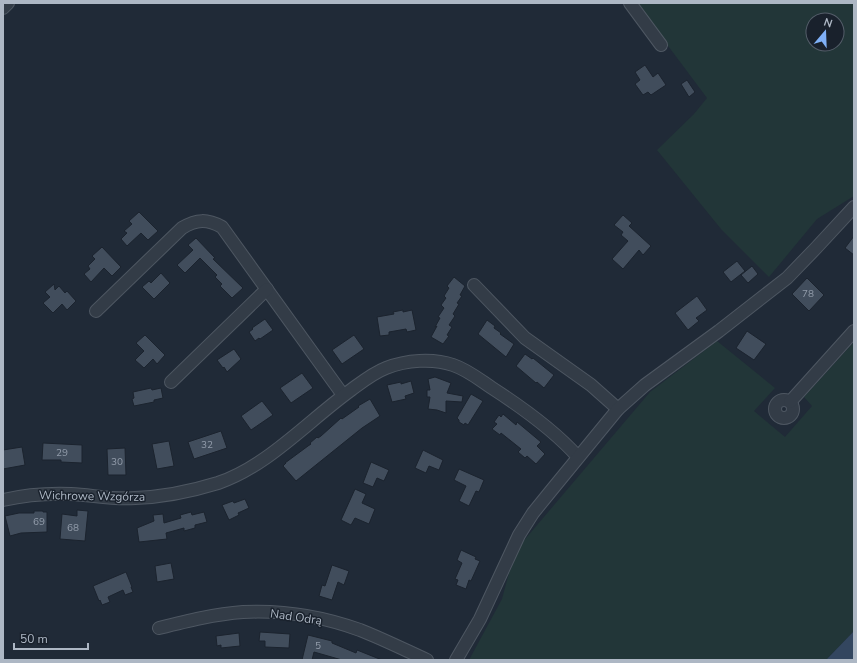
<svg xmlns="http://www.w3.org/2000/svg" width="857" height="663" font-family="'Nunito Sans',sans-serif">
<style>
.green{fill:#223638;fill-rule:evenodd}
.water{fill:#33465f}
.building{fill:#414d5c;stroke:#1b232e}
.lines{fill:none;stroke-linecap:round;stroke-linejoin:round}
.minor-casing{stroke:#4e5762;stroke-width:14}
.minor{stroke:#333c47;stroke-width:12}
.labels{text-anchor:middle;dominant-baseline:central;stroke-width:3;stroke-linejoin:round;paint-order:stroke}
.number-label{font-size:10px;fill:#929caa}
.street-label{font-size:12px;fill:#adb7c4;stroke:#19212c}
</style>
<rect width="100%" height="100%" fill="#202a37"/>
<g class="green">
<path d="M 636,3 L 854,3 L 854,196 L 817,219 L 769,277 L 721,229 L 657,150 L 694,114 L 707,98 ZM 813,20 L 837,20 L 837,44 L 813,44 Z"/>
<path d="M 717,341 L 775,388 L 754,411 L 785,437 L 812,406 L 804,397 L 854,342 L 854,631 L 826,660 L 469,660 L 502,599 L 509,573 L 521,544 L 650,392 Z"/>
</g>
<path class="water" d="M 854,631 L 854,660 L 826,660 Z"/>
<g class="building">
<path d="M 645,65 L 653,77 L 658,73 L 666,85 L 651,95 L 648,92 L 643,95 L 635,84 L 640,80 L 635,72 Z"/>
<path d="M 687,80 L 695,92 L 689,97 L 681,84 Z"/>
<path d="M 139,212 L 158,231 L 148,240 L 141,233 L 127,246 L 121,239 L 127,233 L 124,231 L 132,224 L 129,221 Z"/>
<path d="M 623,215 L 632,223 L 629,226 L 651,246 L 643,255 L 639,250 L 623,269 L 612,259 L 628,241 L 621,235 L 623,232 L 614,225 Z"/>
<path d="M 854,236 L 854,255 L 845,248 Z"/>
<path d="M 196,238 L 215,258 L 213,259 L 243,288 L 232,298 L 220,286 L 222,284 L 215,277 L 217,275 L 200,258 L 185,273 L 177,265 L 193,250 L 188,245 Z"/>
<path d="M 102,247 L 121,267 L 112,276 L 104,268 L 91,282 L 84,274 L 90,269 L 88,266 L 95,259 L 92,256 Z"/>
<path d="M 737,261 L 745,271 L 731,282 L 723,272 Z"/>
<path d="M 752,266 L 758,274 L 748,283 L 741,275 Z"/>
<path d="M 161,273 L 170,283 L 154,299 L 142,287 L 149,281 L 151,283 Z"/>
<path d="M 454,277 L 465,286 L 460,295 L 462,296 L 457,303 L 459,304 L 453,314 L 455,316 L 449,325 L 452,327 L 447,335 L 449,336 L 443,344 L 431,337 L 437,326 L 435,327 L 440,318 L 438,317 L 444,308 L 441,305 L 446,298 L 444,296 L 449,288 L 447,286 Z"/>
<path d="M 807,278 L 824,295 L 809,311 L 792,294 Z"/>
<path d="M 54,284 L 55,290 L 59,286 L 65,293 L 67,291 L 76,301 L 67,310 L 62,304 L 53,313 L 43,303 L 50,297 L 45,292 Z"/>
<path d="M 697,296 L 707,310 L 696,318 L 699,321 L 688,330 L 675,313 Z"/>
<path d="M 403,310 L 403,312 L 412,310 L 416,330 L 407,332 L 406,329 L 389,332 L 389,335 L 380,336 L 377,317 L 394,314 L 393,312 Z"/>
<path d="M 265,319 L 273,330 L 260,339 L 259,338 L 255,341 L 249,332 L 253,329 L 252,328 Z"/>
<path d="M 487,320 L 495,326 L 494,328 L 501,333 L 500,334 L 514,344 L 506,357 L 478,334 Z"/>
<path d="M 747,331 L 766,344 L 754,360 L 736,348 Z"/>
<path d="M 145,335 L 165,355 L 157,364 L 153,359 L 144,368 L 135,360 L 144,351 L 136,343 Z"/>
<path d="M 354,335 L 364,349 L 342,364 L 332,350 Z"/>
<path d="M 234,349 L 241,359 L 227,372 L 224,367 L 223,368 L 217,360 Z"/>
<path d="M 525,354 L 532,359 L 533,358 L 554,375 L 544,388 L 537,382 L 536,383 L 516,366 Z"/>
<path d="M 302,373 L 313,388 L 291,403 L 280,388 Z"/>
<path d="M 435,377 L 451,383 L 447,393 L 463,396 L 462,402 L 446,401 L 446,413 L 437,410 L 428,409 L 430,397 L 427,397 L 427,390 L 430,390 L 428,379 Z"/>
<path d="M 411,381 L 414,393 L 405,396 L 406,399 L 392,402 L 387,385 L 401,382 L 401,384 Z"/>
<path d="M 151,388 L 152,390 L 161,388 L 163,398 L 154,400 L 154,402 L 134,406 L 132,399 L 134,398 L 133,392 Z"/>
<path d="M 471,394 L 483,401 L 468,425 L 465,423 L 464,425 L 459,422 L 459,420 L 457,418 Z"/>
<path d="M 370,399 L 380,416 L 362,428 L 296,481 L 283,466 L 286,463 L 285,463 L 308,446 L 311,444 L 310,443 L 317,437 L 318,438 L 321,436 L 341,418 L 342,419 L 359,407 L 358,406 Z"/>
<path d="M 262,401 L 273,415 L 251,430 L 241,416 Z"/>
<path d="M 503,414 L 516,425 L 517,422 L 541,442 L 537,446 L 545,454 L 536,464 L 527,456 L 525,458 L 518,452 L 521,449 L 501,433 L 500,435 L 492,429 L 497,424 L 494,422 L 499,415 L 501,417 Z"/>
<path d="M 221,431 L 227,448 L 194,459 L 188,442 Z"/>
<path d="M 169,441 L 174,466 L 157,469 L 152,444 Z"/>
<path d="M 43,443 L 82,445 L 82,463 L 61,462 L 61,460 L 42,460 Z"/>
<path d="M 22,447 L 25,465 L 3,469 L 3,450 Z"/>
<path d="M 125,448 L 126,475 L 108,475 L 107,449 Z"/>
<path d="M 423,450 L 443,460 L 439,470 L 429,466 L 426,473 L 415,468 Z"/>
<path d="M 371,462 L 389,470 L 384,481 L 377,478 L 373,487 L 363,483 Z"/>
<path d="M 459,469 L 484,480 L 479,492 L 476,491 L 469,506 L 459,501 L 466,486 L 454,480 Z"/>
<path d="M 355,489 L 366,494 L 362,503 L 375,509 L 369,524 L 355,518 L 351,525 L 341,520 Z"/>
<path d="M 245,499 L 249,508 L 238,513 L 239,515 L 229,520 L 222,505 L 233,501 L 234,503 Z"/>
<path d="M 77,510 L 88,511 L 85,541 L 60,539 L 62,514 L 77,516 Z"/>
<path d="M 34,511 L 43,511 L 43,512 L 47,512 L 47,532 L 21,533 L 10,536 L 5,516 L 19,513 L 34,513 Z"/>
<path d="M 191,512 L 192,515 L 204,512 L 207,522 L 195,525 L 195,528 L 184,531 L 184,528 L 166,533 L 167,539 L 139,542 L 137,528 L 154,521 L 153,515 L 163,514 L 164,523 L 181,518 L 180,515 Z"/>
<path d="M 461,550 L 476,557 L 475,559 L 480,561 L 471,581 L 469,580 L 466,589 L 456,585 L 458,580 L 455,579 L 462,563 L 457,560 Z"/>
<path d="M 171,563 L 174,579 L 157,582 L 155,566 Z"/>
<path d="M 332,565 L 349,571 L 344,585 L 338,582 L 332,600 L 319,596 L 322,585 L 325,586 Z"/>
<path d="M 126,572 L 132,587 L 131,587 L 133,592 L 125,595 L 123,590 L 108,597 L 110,602 L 102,605 L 100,600 L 99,601 L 93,586 Z"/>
<path d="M 260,632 L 290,634 L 289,648 L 265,647 L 265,641 L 259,641 Z"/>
<path d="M 239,633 L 240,646 L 221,648 L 221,645 L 217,646 L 216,636 Z"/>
<path d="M 308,635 L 332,641 L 332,643 L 356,653 L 357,650 L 382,660 L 342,660 L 314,652 L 312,660 L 302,660 Z"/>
</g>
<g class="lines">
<defs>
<g id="minor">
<path d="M 630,3 L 661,45"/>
<path d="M 3,8 L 8,3"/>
<path d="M 474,285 L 525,338 L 591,385 L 618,409"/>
<path d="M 96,311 L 182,228 C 197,219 207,219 222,227 L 343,395"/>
<path d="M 171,382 L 267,289"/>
<circle cx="784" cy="409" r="9"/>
<path d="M 790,402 L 854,331"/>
<path d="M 3,500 C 25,495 48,493 71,494 C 92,495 114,500 135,498 C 163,497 192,491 218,483 C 268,466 308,421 351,390 C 362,382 373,373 386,368 C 406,360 433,358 453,365 C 468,370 480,380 492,388 C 523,408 554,430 578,457"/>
<path d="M 159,628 C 187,621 215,614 243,612 C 282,610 324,617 360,630 C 383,639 405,650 427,660"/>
<path d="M 456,660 L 480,619 L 519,535 L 533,513 L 550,492 L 618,409 L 645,385 L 719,331 L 787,278 L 816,248 L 854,207"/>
</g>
</defs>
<use href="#minor" class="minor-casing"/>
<use href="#minor" class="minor"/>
</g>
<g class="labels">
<g class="number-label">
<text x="808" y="294">78</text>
<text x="207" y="445">32</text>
<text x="62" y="453">29</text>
<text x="117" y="462">30</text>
<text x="39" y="522">69</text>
<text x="73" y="528">68</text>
<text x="318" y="646">5</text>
</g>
<g class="street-label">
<text transform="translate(92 496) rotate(1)">Wichrowe Wzgórza</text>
<text transform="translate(296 617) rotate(8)">Nad Odrą</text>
</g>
</g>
<rect width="857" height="663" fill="none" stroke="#adb7c4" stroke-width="8"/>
<g transform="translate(825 32) rotate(19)"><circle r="19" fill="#19212c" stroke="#545d69"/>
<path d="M0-3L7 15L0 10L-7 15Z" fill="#7fb0f7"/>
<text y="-6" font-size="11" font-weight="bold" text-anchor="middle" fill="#adb7c4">N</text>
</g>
<path d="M14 643v6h74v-6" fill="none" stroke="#adb7c4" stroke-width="2"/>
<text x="20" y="643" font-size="12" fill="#adb7c4" stroke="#19212c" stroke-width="3" paint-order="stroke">50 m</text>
</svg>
